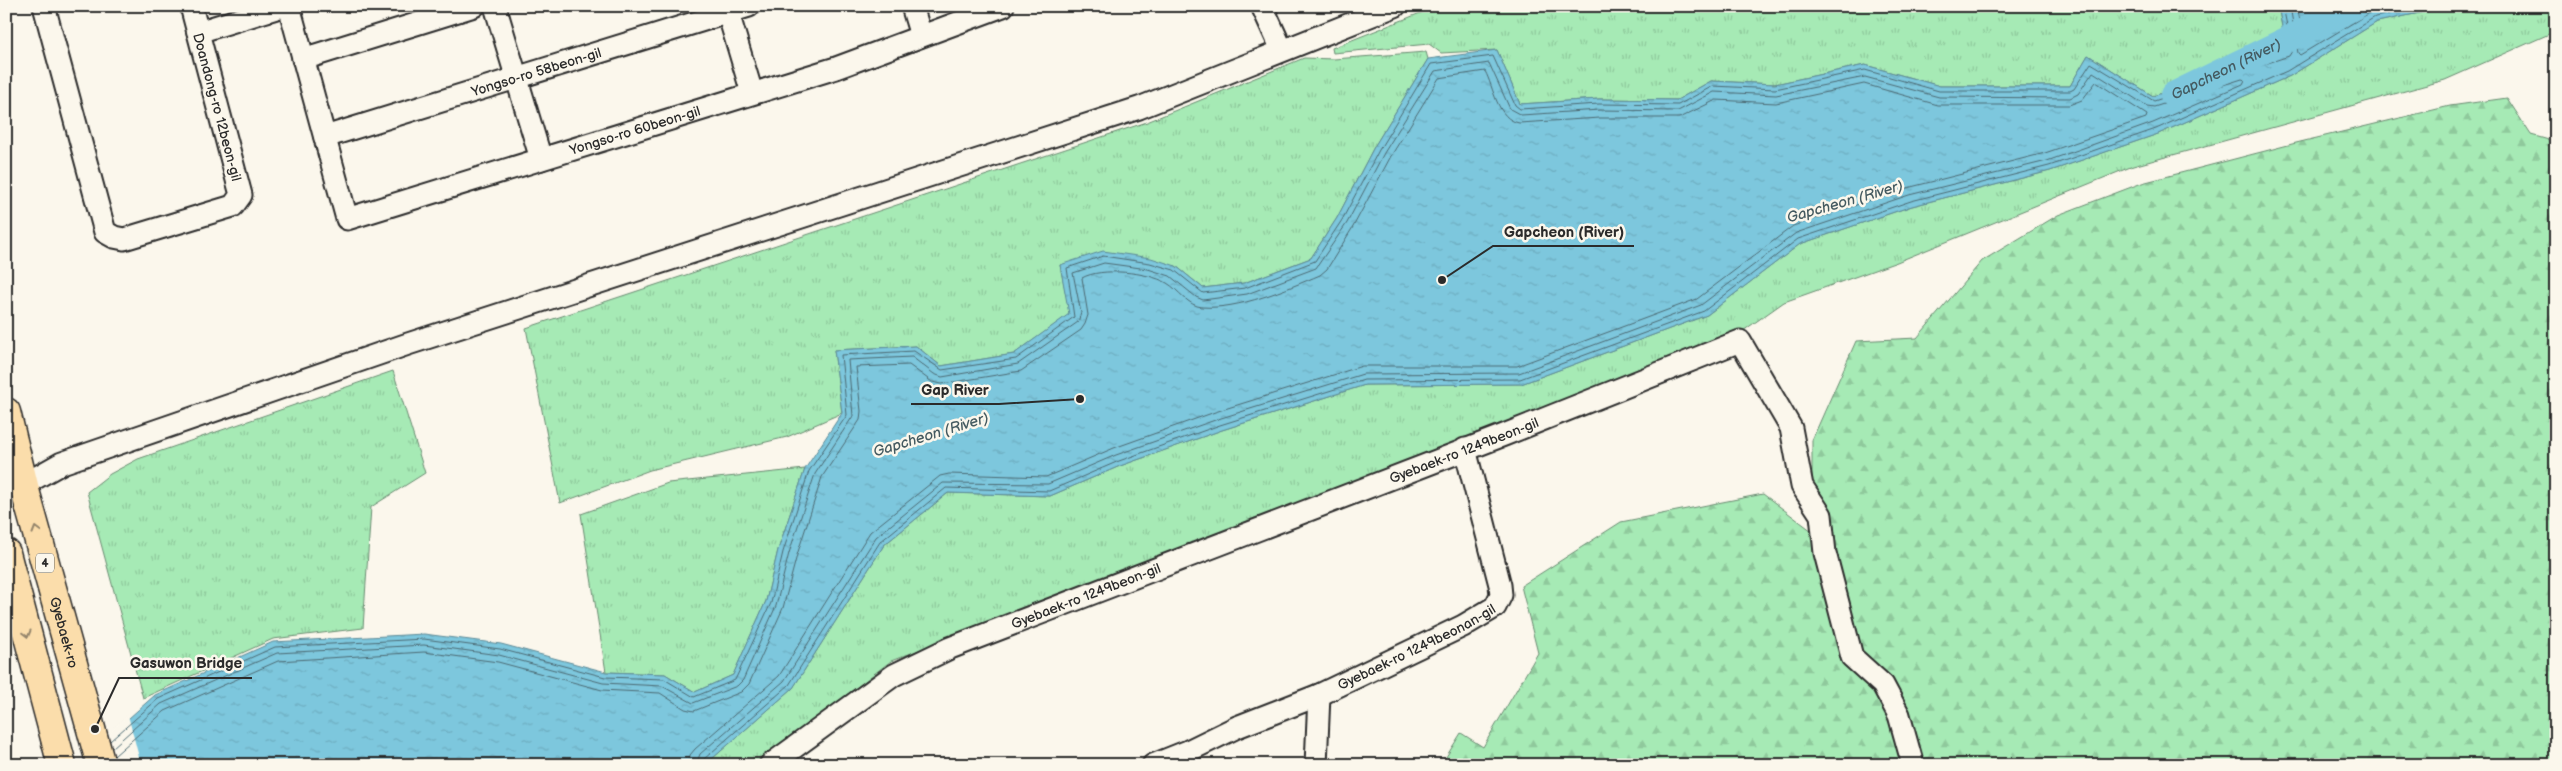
<svg xmlns="http://www.w3.org/2000/svg" width="2562" height="771" font-family="'Balsamiq Sans',sans-serif">
<style>
.grass{fill:url(#grass-tufts);stroke:#688a70}
.forest{fill:url(#forest-firs);stroke:#688a70}
.water{fill:url(#water-ripples);stroke:#5c8996}
.pier{fill:#fbf7ec}
.lines{fill:none;stroke-linecap:round;stroke-linejoin:round}
.shore{stroke:#4c6972;stroke-width:1}
.river{stroke:#7dc7dd;stroke-width:26}
.minor-casing{stroke:#2b2b2b;stroke-width:25}
.major-casing{stroke:#2b2b2b;stroke-width:31}
.minor{stroke:#fbf7ec;stroke-width:21}
.major{stroke:#fbddab;stroke-width:28}
.oneway{stroke:#93846b}
.labels{text-anchor:middle;dominant-baseline:central;stroke-width:5;stroke-linejoin:round;paint-order:stroke}
.shield{fill:#fbf7ec;stroke:#696865;stroke-width:1}
.shield-label{font-size:12px;font-weight:bold;fill:#2b2b2b}
.street-label{font-size:14px;fill:#2b2b2b;stroke:#fbf7ec}
.water-label{font-size:15px;font-style:italic;fill:#445a60;stroke:#fbf7ec}
.leader{fill:none;stroke:#2b2b2b;stroke-width:2}
.callout-dot{fill:#2b2b2b;stroke:#fbf7ec;stroke-width:2}
.callout-label{font-size:15px;text-anchor:middle;font-weight:bold;fill:#2b2b2b;stroke:#fbf7ec;stroke-width:5;stroke-linejoin:round;paint-order:stroke}
</style>
<defs>
<pattern id="grass-tufts" width="24" height="20" patternUnits="userSpaceOnUse" patternTransform="scale(1.25)"><rect width="24" height="20" fill="#a6eab5"/><path d="M3 7l-1-3M5 7V3M7 7l1-3M15 17l-1-3M17 17v-4M19 17l1-3" fill="none" stroke="#8fc99c"/></pattern>
<pattern id="forest-firs" width="22" height="20" patternUnits="userSpaceOnUse" patternTransform="scale(1.25)"><rect width="22" height="20" fill="#a6eab5"/><path d="M5 1l3.5 6h-7zM16 11l3.5 6h-7z" fill="#8fc99c"/></pattern>
<pattern id="water-ripples" width="26" height="14" patternUnits="userSpaceOnUse" patternTransform="scale(1.25)"><rect width="26" height="14" fill="#7dc7dd"/><path d="M2 4q2-2 4 0t4 0M15 11q2-2 4 0t4 0" fill="none" stroke="#6cabbe"/></pattern>
</defs>
<rect width="100%" height="100%" fill="#fbf7ec"/>
<filter id="ink" filterUnits="userSpaceOnUse"><feTurbulence type="fractalNoise" baseFrequency=".02" numOctaves="2"/><feDisplacementMap in="SourceGraphic" scale="10" xChannelSelector="R" yChannelSelector="G"/><feConvolveMatrix kernelMatrix="1 2 1 2 8 2 1 2 1" color-interpolation-filters="sRGB"/></filter>
<g filter="url(#ink)">
<g class="grass">
<path d="M 1438,6 L 2278,6 L 2287,52 L 2153,96 L 2088,55 L 2070,86 L 1940,86 L 1865,65 L 1775,84 L 1711,81 L 1677,100 L 1599,99 L 1520,104 L 1497,50 L 1441,53 L 1429,44 L 1333,53 L 1332,48 Z"/>
<path d="M 2452,6 L 2556,6 L 2556,31 L 2445,80 L 2133,166 L 1897,262 L 1784,302 L 1733,338 L 1296,504 L 891,661 L 755,765 L 705,765 L 793,688 L 884,545 L 948,493 L 1050,496 L 1120,466 L 1222,430 L 1365,385 L 1521,384 L 1707,315 L 1800,244 L 1912,206 L 2050,171 L 2158,134 L 2290,76 L 2377,22 Z"/>
<path d="M 1426,52 L 1428,59 L 1374,147 L 1337,218 L 1311,258 L 1244,283 L 1203,288 L 1176,266 L 1060,265 L 1070,314 L 1014,354 L 941,366 L 916,346 L 834,350 L 842,413 L 787,437 L 650,470 L 560,503 L 526,328 L 1147,122 L 1304,58 L 1334,59 Z"/>
<path d="M 393,371 L 425,473 L 371,507 L 363,628 L 273,639 L 143,698 L 87,492 L 110,474 L 138,459 Z"/>
<path d="M 805,469 L 778,550 L 766,601 L 733,675 L 695,692 L 665,674 L 606,672 L 581,514 L 668,483 Z"/>
</g>
<path class="forest" d="M 2507,98 L 2531,135 L 2556,142 L 2556,765 L 1441,765 L 1461,733 L 1483,747 L 1538,653 L 1521,586 L 1621,522 L 1763,494 L 1812,531 L 1812,440 L 1856,341 L 1917,338 L 1982,261 L 2058,215 L 2142,183 L 2296,143 L 2450,106 Z"/>
<path class="water" d="M 2278,6 L 2452,6 L 2377,22 L 2290,76 L 2158,134 L 2050,171 L 1912,206 L 1800,244 L 1707,315 L 1521,384 L 1365,385 L 1222,430 L 1120,466 L 1050,496 L 948,493 L 884,545 L 793,688 L 705,765 L 76,765 L 155,695 L 273,642 L 424,634 L 501,644 L 606,672 L 665,674 L 695,692 L 733,675 L 766,601 L 778,550 L 805,469 L 842,413 L 834,350 L 916,346 L 941,366 L 1014,354 L 1069,314 L 1060,265 L 1103,251 L 1151,258 L 1176,266 L 1203,288 L 1244,283 L 1311,258 L 1337,218 L 1374,147 L 1428,59 L 1497,50 L 1520,104 L 1599,99 L 1677,100 L 1711,81 L 1775,84 L 1865,65 L 1940,86 L 2070,86 L 2088,55 L 2153,96 L 2287,52 Z"/>
<path class="pier" d="M 128,715 L 141,765 L 74,765 L 75,763 Z"/>
<g class="lines">
<g class="shore">
<path d="M 2290,6 L 2298,53 L 2300,55 L 2371,12 L 2396,6"/>
<path d="M 2297,6 L 2304,41 L 2306,43 L 2366,6"/>
<path d="M 110,741 L 158,699 L 275,647 L 424,639 L 500,649 L 605,677 L 664,679 L 694,697 L 735,680 L 771,603 L 783,552 L 809,471 L 847,415 L 841,355 L 914,351 L 942,370 L 1016,359 L 1074,317 L 1067,268 L 1103,256 L 1150,263 L 1174,270 L 1203,293 L 1245,288 L 1315,261 L 1342,220 L 1379,150 L 1431,64 L 1493,56 L 1515,105 L 1520,109 L 1599,104 L 1678,105 L 1713,86 L 1775,89 L 1865,70 L 1939,91 L 2070,91 L 2074,89 L 2091,63 L 2154,101 L 2289,56 L 2292,51 L 2283,6"/>
<path d="M 112,748 L 161,704 L 277,653 L 424,645 L 499,655 L 603,683 L 662,686 L 693,703 L 737,686 L 743,680 L 776,606 L 789,553 L 815,474 L 853,416 L 848,360 L 912,357 L 934,374 L 942,377 L 1018,364 L 1078,322 L 1081,313 L 1073,273 L 1104,263 L 1148,269 L 1170,276 L 1196,297 L 1203,300 L 1247,294 L 1316,268 L 1347,223 L 1384,153 L 1435,71 L 1489,63 L 1510,109 L 1521,115 L 1600,110 L 1678,111 L 1714,92 L 1776,95 L 1865,77 L 1939,97 L 2070,98 L 2078,94 L 2093,72 L 2147,106 L 2154,107 L 2242,79 L 2245,80 L 2243,84 L 2153,123 L 2047,161 L 1909,195 L 1796,233 L 1701,305 L 1519,373 L 1363,374 L 1218,419 L 1116,455 L 1048,484 L 943,483 L 876,537 L 784,681 L 700,754 L 696,765"/>
<path d="M 114,756 L 165,711 L 278,661 L 424,652 L 498,662 L 602,690 L 660,693 L 685,709 L 694,711 L 741,692 L 749,684 L 783,608 L 797,555 L 822,477 L 860,420 L 861,411 L 856,367 L 909,365 L 932,382 L 942,384 L 1021,371 L 1081,330 L 1085,324 L 1088,315 L 1082,278 C 1101,267 1148,272 1167,283 C 1179,290 1188,306 1202,307 C 1238,310 1287,289 1320,275 L 1327,269 L 1353,227 L 1391,156 L 1439,78 L 1485,71 C 1494,88 1497,119 1519,123 L 1600,118 L 1679,118 L 1716,100 L 1776,103 L 1864,84 L 1938,105 L 2069,105 L 2082,100 L 2096,82 L 2147,115 L 2146,118 L 2045,153 L 1907,188 L 1793,226 L 1697,299 L 1517,366 L 1362,366 L 1215,412 L 1114,448 L 1046,477 L 949,474 L 940,476 L 870,532 L 779,676 L 695,749 L 690,755 L 689,765"/>
<path d="M 702,765 L 704,759 L 789,685 L 880,542 L 946,488 L 1049,491 L 1119,461 L 1220,425 L 1364,380 L 1520,379 L 1704,311 L 1798,239 L 1911,201 L 2049,166 L 2156,129 L 2287,71 L 2375,17 L 2427,6"/>
</g>
<path class="river" id="s1" d="M 2173,95 L 2356,6"/>
<defs>
<g id="minor">
<path d="M 44,6 L 105,232 L 114,237 L 124,239 L 233,206 L 241,195 L 191,6"/>
<path id="s2" d="M 289,6 L 347,219 L 836,68 L 1003,6"/>
<path d="M 495,6 L 541,159"/>
<path d="M 726,6 L 752,93"/>
<path d="M 912,6 L 921,36"/>
<path d="M 1262,6 L 1282,50"/>
<path d="M 198,32 L 283,6"/>
<path d="M 303,59 L 474,6"/>
<path id="s3" d="M 325,137 L 749,6"/>
<path d="M 23,485 L 62,463 L 408,344 L 1139,108 L 1395,6"/>
<path id="s4" d="M 770,765 L 894,675 L 950,648 L 1504,435 L 1740,341 L 1791,428 L 1802,486 L 1821,515 L 1825,553 L 1852,657 L 1883,685 L 1899,715 L 1913,765"/>
<path id="s5" d="M 1153,765 L 1188,751 L 1237,727 L 1319,695 L 1463,626 L 1495,607 L 1501,595 L 1500,585 L 1465,449"/>
<path d="M 1316,765 L 1319,695"/>
</g>
<g id="major">
<path id="s6" d="M 6,412 L 26,494 L 101,765"/>
<path d="M 6,553 L 62,765"/>
</g>
</defs>
<use href="#minor" class="minor-casing"/>
<use href="#major" class="major-casing"/>
<use href="#minor" class="minor"/>
<use href="#major" class="major"/>
</g>
<defs><path id="oneway-chevron" d="M-2-3.5L2.5 0L-2 3.5" fill="none" stroke-width="1.6" stroke-linecap="round" stroke-linejoin="round" transform="scale(1.25)"/></defs>
<g class="oneway">
<use href="#oneway-chevron" transform="translate(36 530) rotate(-106)"/>
<use href="#oneway-chevron" transform="translate(27 634) rotate(75)"/>
</g>
</g>
<g class="labels">
<rect class="shield" x="36" y="553.5" width="18" height="19" rx="4"/>
<g class="shield-label">
<text x="45" y="563">4</text>
</g>
<g class="street-label">
<text stroke="none"><textPath href="#s3" startOffset="221">Yongso-ro 58beon-gil</textPath></text>
<text transform="translate(217 107) rotate(75)">Doandong-ro 12beon-gil</text>
<text stroke="none"><textPath href="#s2" startOffset="522">Yongso-ro 60beon-gil</textPath></text>
<text stroke="none"><textPath href="#s4" startOffset="766">Gyebaek-ro 1249beon-gil</textPath></text>
<text stroke="none"><textPath href="#s4" startOffset="361">Gyebaek-ro 1249beon-gil</textPath></text>
<text stroke="none"><textPath href="#s6" startOffset="228">Gyebaek-ro</textPath></text>
<text stroke="none"><textPath href="#s5" startOffset="289">Gyebaek-ro 1249beonan-gil</textPath></text>
</g>
<g class="water-label">
<text stroke="none"><textPath href="#s1" startOffset="59">Gapcheon (River)</textPath></text>
<text transform="translate(1845 202) rotate(-16)">Gapcheon (River)</text>
<text transform="translate(931 435) rotate(-17)">Gapcheon (River)</text>
</g>
</g>
<path class="leader" d="M1442 280L1493 246H1634M1080 399L999 404H911M95 729L119 678H252"/>
<g class="callout-dot">
<circle cx="1442" cy="280" r="5"/>
<circle cx="1080" cy="399" r="5"/>
<circle cx="95" cy="729" r="5"/>
</g>
<g class="callout-label">
<text x="1564" y="237">Gapcheon (River)</text>
<text x="955" y="395">Gap River</text>
<text x="186" y="668">Gasuwon Bridge</text>
</g>
<rect width="2562" height="771" fill="none" stroke="#fbf7ec" stroke-width="25"/>
<rect x="12" y="12" width="2537" height="746" fill="none" stroke="#2b2b2b" stroke-width="2" filter="url(#ink)"/>
</svg>
